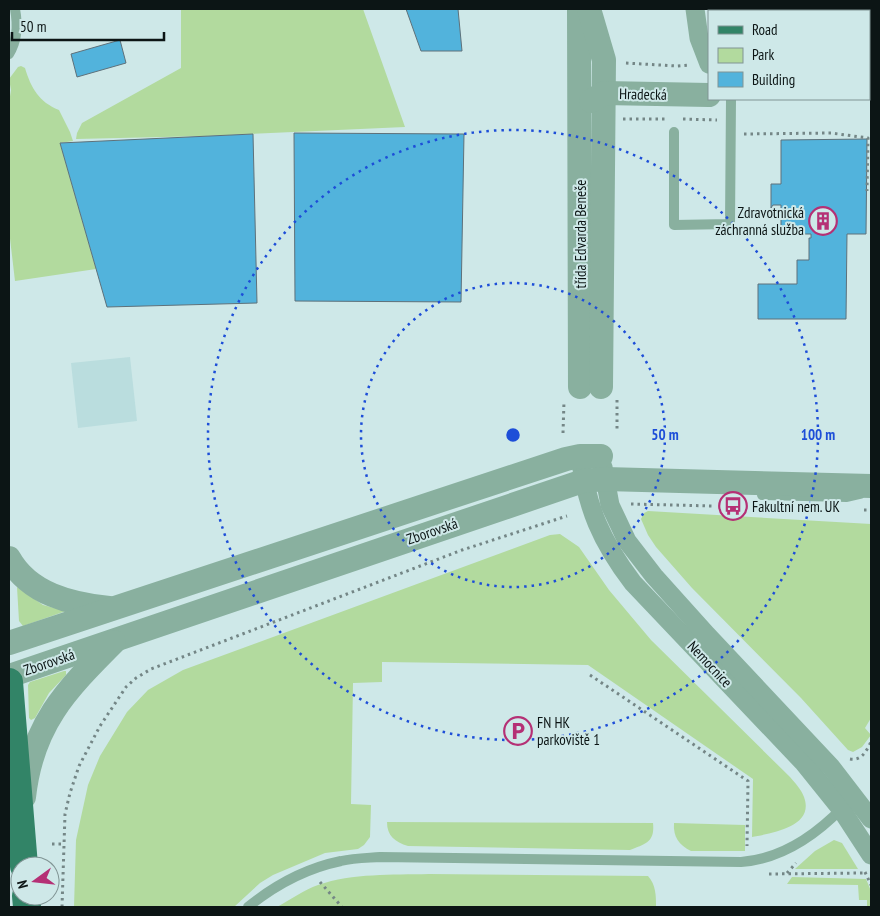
<svg xmlns="http://www.w3.org/2000/svg" width="880" height="916" font-family="'PT Sans Narrow',sans-serif">
<style>
.built{fill:#baddde}
.green{fill:#b2da9e}
.building{fill:#52b3dc;stroke:#5e717a}
.lines{fill:none;stroke-linecap:round;stroke-linejoin:round}
.path{stroke:#748686;stroke-width:3;stroke-dasharray:2.5 4;stroke-linecap:butt}
.service{stroke:#89b09f;stroke-width:10}
.minor{stroke:#89b09f;stroke-width:19}
.tertiary{stroke:#89b09f;stroke-width:24}
.primary{stroke:#328467;stroke-width:28}
.ring{fill:none;stroke:#1d4ed8;stroke-width:2.5;stroke-dasharray:2.5 5}
.labels{text-anchor:middle;dominant-baseline:central;stroke-width:4;stroke-linejoin:round;paint-order:stroke}
.street-label{font-size:15px;fill:#0c1515;stroke:#cee8e8}
.poi-label{font-size:15px;fill:#0c1515;stroke:#cee8e8;text-anchor:start}
.centre{fill:#1d4ed8;stroke:#cee8e8;stroke-width:2.5}
.ring-label{font-size:15px;text-anchor:middle;font-weight:bold;fill:#1d4ed8;stroke:#cee8e8;stroke-width:4;stroke-linejoin:round;paint-order:stroke}
</style>
<rect width="100%" height="100%" fill="#cee8e8"/>
<path class="built" d="M 130,357 L 137,421 L 78,428 L 71,363 Z"/>
<g class="green">
<path d="M 181,9 L 363,9 L 405,127 L 206,136 L 76,139 L 77,133 L 82,123 L 181,68 Z"/>
<path d="M 21,66 L 25,68 C 31,88 39,102 59,110 L 70,132 L 73,141 L 60,143 L 96,269 L 15,281 L 9,230 L 9,103 L 11,90 L 9,79 L 18,67 Z"/>
<path d="M 648,511 L 871,524 L 871,718 L 865,728 L 871,735 L 862,747 L 853,752 L 848,750 L 801,698 L 692,588 L 656,547 L 648,535 L 641,519 L 644,513 Z"/>
<path d="M 560,534 L 579,547 L 609,590 L 651,640 L 790,777 C 795,783 801,789 804,797 C 815,827 772,833 752,837 L 753,779 L 588,665 L 382,662 L 382,682 L 353,683 L 351,804 L 371,805 L 370,837 L 364,845 L 358,849 L 325,853 L 273,875 L 260,883 L 234,907 L 74,907 L 76,840 L 88,785 L 100,756 L 127,712 L 148,690 L 183,670 L 550,535 Z"/>
<path d="M 17,587 L 43,605 L 66,611 L 23,626 L 19,621 Z"/>
<path d="M 64,671 L 66,671 L 66,675 L 49,693 L 35,718 L 31,720 L 29,718 L 28,685 L 30,682 Z"/>
<path d="M 387,822 L 653,823 C 655,842 646,844 630,850 L 408,846 C 395,842 387,836 387,822 Z"/>
<path d="M 674,823 L 745,825 L 745,851 L 691,851 C 679,845 673,837 674,823 Z"/>
<path d="M 834,840 L 842,843 L 858,869 L 795,869 L 815,851 Z"/>
<path d="M 429,874 L 648,876 C 656,885 656,896 656,907 L 277,907 C 290,900 304,890 318,885 C 353,873 392,875 429,874 Z"/>
<path d="M 792,877 L 866,879 L 871,891 L 871,907 L 867,907 L 867,900 L 859,900 L 858,885 L 787,884 Z"/>
</g>
<g class="building">
<path d="M 406,9 L 458,9 L 462,51 L 421,51 Z"/>
<rect x="764" y="9" width="52" height="2"/>
<path d="M 120,40 L 126,63 L 77,77 L 71,54 Z"/>
<path d="M 294,133 L 464,134 L 461,302 L 295,301 Z"/>
<path d="M 253,134 L 257,303 L 107,307 L 60,143 Z"/>
<path d="M 867,139 L 866,234 L 847,234 L 846,319 L 758,319 L 758,284 L 797,284 L 797,260 L 809,260 L 809,238 L 811,238 L 811,234 L 781,234 L 781,205 L 773,205 L 771,208 L 771,184 L 781,184 L 781,140 Z"/>
</g>
<g class="lines">
<g class="path">
<path d="M 741,9 L 741,11"/>
<path d="M 826,9 L 826,11"/>
<path d="M 869,50 L 871,49"/>
<path d="M 626,63 L 677,66 L 689,65"/>
<path d="M 623,119 L 667,119"/>
<path d="M 683,119 L 717,120"/>
<path d="M 744,134 L 831,133 L 868,138 L 867,191"/>
<path d="M 617,400 L 617,432"/>
<path d="M 563,433 L 564,401"/>
<path d="M 631,504 L 712,506"/>
<path d="M 864,510 L 871,510"/>
<path d="M 590,675 L 748,781 L 747,846"/>
<path d="M 850,759 C 862,761 866,751 871,742"/>
<path d="M 52,844 L 64,844"/>
<path d="M 865,872 L 871,885"/>
<path d="M 787,873 L 796,863"/>
<path d="M 769,874 L 863,873"/>
<path d="M 320,882 L 342,907"/>
<path d="M 62,907 L 65,814 L 70,793 L 79,766 L 100,726 L 126,687 L 136,678 L 151,669 L 462,550 L 567,516"/>
</g>
<g class="service">
<path d="M 9,54 C 18,40 18,25 15,9"/>
<path d="M 674,132 L 674,225 L 730,224 L 731,99"/>
<path d="M 762,495 L 847,497 L 860,494"/>
<path d="M 248,907 C 275,885 307,868 341,861 C 354,858 367,858 380,857 L 741,862 C 781,859 815,836 843,807"/>
</g>
<g class="minor">
<path d="M 695,9 L 699,38 L 709,64"/>
<path d="M 580,456 C 587,508 601,541 633,583 L 804,763 L 841,809 L 871,855"/>
<path d="M 603,467 L 610,505 L 627,541 L 654,576 L 707,635 L 831,767 L 871,819"/>
</g>
<g class="tertiary">
<path d="M 579,9 L 580,387"/>
<path d="M 589,9 L 604,60 L 601,387"/>
<path d="M 869,81 L 871,79"/>
<path d="M 591,101 L 604,93 L 709,95"/>
<path d="M 9,558 C 29,594 71,604 109,608"/>
<path d="M 9,643 L 566,459 L 580,456 L 601,456"/>
<path d="M 9,676 L 583,481 L 605,479 L 871,486"/>
<path d="M 24,797 C 32,725 65,691 114,642"/>
</g>
<g class="primary">
<path d="M 9,682 L 24,866"/>
<path d="M 26,896 L 27,907"/>
</g>
</g>
<g class="ring">
<circle cx="513" cy="435" r="152"/>
<circle cx="513" cy="435" r="305"/>
</g>
<defs>
<symbol id="building-ring" viewBox="-11 -11 22 22"><circle r="9.5" fill="#cee8e8" stroke="#b53075" stroke-width="1.5"/><path d="M-4-6H4V6H1V3H-1V6H-4ZM-2.5-4.3h1.7v1.8h-1.7ZM.8-4.3h1.7v1.8H.8ZM-2.5-1h1.7V.8h-1.7ZM.8-1h1.7V.8H.8Z" fill="#b53075"/></symbol>
<symbol id="bus-ring" viewBox="-11 -11 22 22"><circle r="9.5" fill="#cee8e8" stroke="#b53075" stroke-width="1.5"/><path d="M-5-6H5V4H4V6H2V4H-2V6H-4V4H-5ZM-3.5-4V0h7V-4ZM-3.5 1.2v1.5H-2V1.2ZM2 1.2v1.5H3.5V1.2Z" fill="#b53075"/></symbol>
<symbol id="parking-ring" viewBox="-11 -11 22 22"><circle r="9.5" fill="#cee8e8" stroke="#b53075" stroke-width="1.5"/><path d="M-3.5-5.5H1a3.5 3.5 0 0 1 0 7H-1V5.5H-3.5ZM-1-3.4V-.6H.8a1.4 1.4 0 0 0 0-2.8Z" fill="#b53075"/></symbol>
</defs>
<g fill-rule="evenodd">
<use href="#building-ring" x="807" y="205" width="32" height="32"/>
<use href="#bus-ring" x="717" y="490" width="32" height="32"/>
<use href="#parking-ring" x="502" y="715" width="32" height="32"/>
</g>
<g class="labels">
<g class="street-label">
<text transform="translate(643 94) rotate(1)">Hradecká</text>
<text transform="translate(580 234) rotate(-90)">třída Edvarda Beneše</text>
<text transform="translate(432 531) rotate(-19)">Zborovská</text>
<text transform="translate(49 662) rotate(-19)">Zborovská</text>
<text transform="translate(710 664) rotate(47)">Nemocnice</text>
</g>
<g class="poi-label">
<text x="804" y="212" text-anchor="end">Zdravotnická<tspan x="804" dy="17">záchranná služba</tspan></text>
<text x="752" y="506">Fakultní nem. UK</text>
<text x="537" y="722">FN HK<tspan x="537" dy="17">parkoviště 1</tspan></text>
</g>
</g>
<circle cx="513" cy="435" r="8" class="centre"/>
<g class="ring-label">
<text x="665" y="440">50 m</text>
<text x="818" y="440">100 m</text>
</g>
<rect width="880" height="916" fill="none" stroke="#0c1515" stroke-width="20"/>
<rect x="708" y="10" width="162" height="90" fill="#cee8e8" stroke="#809494"/>
<rect x="718" y="26" width="25" height="8" fill="#328467" stroke="#809494"/>
<text x="752" y="35" font-size="15" fill="#0c1515">Road</text>
<rect x="718" y="48" width="25" height="15" fill="#b2da9e" stroke="#809494"/>
<text x="752" y="60" font-size="15" fill="#0c1515">Park</text>
<rect x="718" y="72" width="25" height="15" fill="#52b3dc" stroke="#809494"/>
<text x="752" y="85" font-size="15" fill="#0c1515">Building</text>
<g transform="translate(35 881) rotate(255)"><circle r="24" fill="#cee8e8" stroke="#809494"/>
<path d="M0-4L9 19L0 12L-9 19Z" fill="#b53075"/>
<text y="-8" font-size="14" font-weight="bold" text-anchor="middle" fill="#0c1515">N</text>
</g>
<path d="M12 32v8h152v-8" fill="none" stroke="#0c1515" stroke-width="2.5"/>
<text x="20" y="32" font-size="15" fill="#0c1515" stroke="#cee8e8" stroke-width="4" paint-order="stroke">50 m</text>
</svg>
